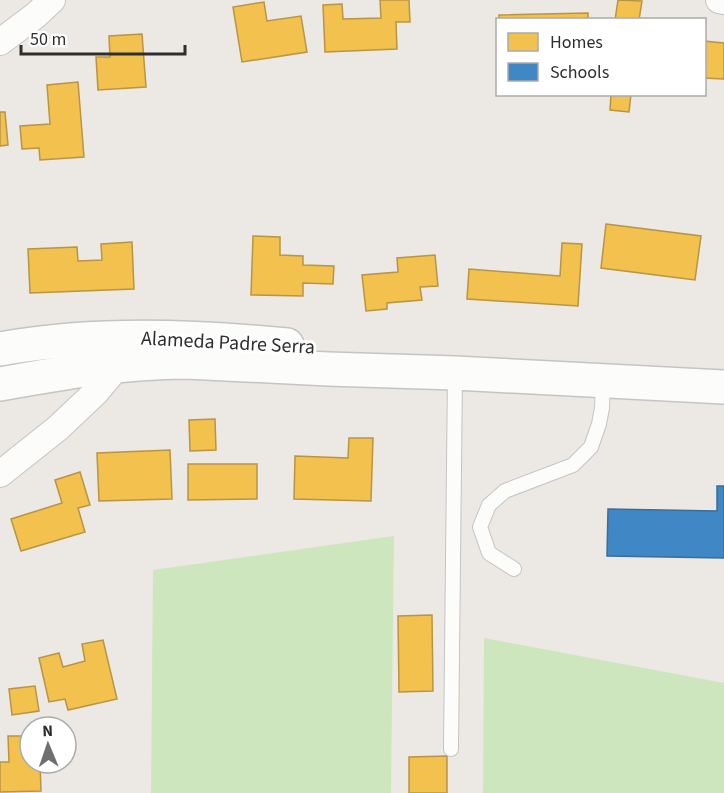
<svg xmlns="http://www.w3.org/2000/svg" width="724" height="793" font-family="'Source Sans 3',sans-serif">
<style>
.green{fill:#cee6be}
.homes{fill:#f2c14e;stroke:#b79544;stroke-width:1.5}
.schools{fill:#3f88c5;stroke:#3a6d98;stroke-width:1.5}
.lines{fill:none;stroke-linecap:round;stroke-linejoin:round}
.lane-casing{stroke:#c5c4c5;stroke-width:16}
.street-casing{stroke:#c5c4c5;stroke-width:28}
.secondary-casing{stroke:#c5c4c5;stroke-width:36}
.lane{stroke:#fcfcfb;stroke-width:14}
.street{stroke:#fcfcfb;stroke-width:26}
.secondary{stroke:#fcfcfb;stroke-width:33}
.labels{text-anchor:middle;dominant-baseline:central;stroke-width:6;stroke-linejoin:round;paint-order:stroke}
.street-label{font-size:20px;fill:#2e2e2e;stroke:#fff}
</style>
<rect width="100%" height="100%" fill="#ece8e4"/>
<g class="green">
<path d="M 394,536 L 391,793 L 151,793 L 153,570 Z"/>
<path d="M 484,638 L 724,683 L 724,793 L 483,793 Z"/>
</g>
<g class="homes">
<path d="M 380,0 L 409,0 L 410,22 L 396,22 L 397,49 L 325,52 L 323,5 L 342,4 L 343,19 L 381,18 Z"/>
<path d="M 618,0 L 642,1 L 639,20 L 615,20 Z"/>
<path d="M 264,2 L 267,21 L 301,16 L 307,52 L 242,62 L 233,7 Z"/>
<path d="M 588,13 L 588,20 L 499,20 L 499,15 Z"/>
<path d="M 142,34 L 146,87 L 98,90 L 96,57 L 110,57 L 109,36 Z"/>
<path d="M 704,41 L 724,43 L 724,79 L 704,78 Z"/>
<path d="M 78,82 L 84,157 L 40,160 L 39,148 L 22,149 L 20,126 L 50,124 L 47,85 Z"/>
<path d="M 611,94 L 631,94 L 629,112 L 610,110 Z"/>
<path d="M 0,112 L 5,112 L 8,145 L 0,146 Z"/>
<path d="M 606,224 L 701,236 L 695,280 L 601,268 Z"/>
<path d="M 253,236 L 280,237 L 280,255 L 303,256 L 303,265 L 334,266 L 333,284 L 303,283 L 303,296 L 251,295 Z"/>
<path d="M 132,242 L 134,289 L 30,293 L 28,249 L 77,247 L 78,261 L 102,260 L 101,244 Z"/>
<path d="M 562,243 L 582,244 L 578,306 L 467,299 L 469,269 L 560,276 Z"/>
<path d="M 435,255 L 438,286 L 420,287 L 422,300 L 387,303 L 387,309 L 366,311 L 362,275 L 398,272 L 397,258 Z"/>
<path d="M 215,419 L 216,450 L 190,451 L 189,420 Z"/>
<path d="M 349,438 L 373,438 L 371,501 L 294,499 L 295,456 L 348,458 Z"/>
<path d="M 170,450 L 172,499 L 99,501 L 97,453 Z"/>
<path d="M 188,464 L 257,464 L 257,499 L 188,500 Z"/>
<path d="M 80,472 L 90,505 L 78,508 L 85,532 L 21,551 L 11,519 L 62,503 L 55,480 Z"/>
<path d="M 432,615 L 433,691 L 399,692 L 398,616 Z"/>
<path d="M 103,640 L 117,699 L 68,710 L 65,699 L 49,702 L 39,658 L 59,653 L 63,667 L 85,661 L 82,644 Z"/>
<path d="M 35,686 L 39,711 L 12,715 L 9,689 Z"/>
<path d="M 8,736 L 30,736 L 30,763 L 40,763 L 41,791 L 0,792 L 0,762 L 9,762 Z"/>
<path d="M 447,756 L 447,793 L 409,793 L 409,757 Z"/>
</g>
<path class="schools" d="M 717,486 L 724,486 L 724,558 L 607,556 L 608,509 L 717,511 Z"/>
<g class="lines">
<defs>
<g id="lane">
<path d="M 514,569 L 489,553 L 480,527 L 489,505 L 505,491 L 573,465 L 591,447 L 599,424 L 602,408 L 603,381"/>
<path d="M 451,749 L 455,373"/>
</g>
<g id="street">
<path d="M 719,0 L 724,1"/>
<path d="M 0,42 L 36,15 L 52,0"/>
<path d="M 0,474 L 58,428 L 96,392 L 117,367"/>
</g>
<g id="secondary">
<path d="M 0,349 C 95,332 192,336 287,345"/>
<path d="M 0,384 C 61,373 124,362 186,362 L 328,369 L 455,373 L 724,387"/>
</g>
</defs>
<use href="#lane" class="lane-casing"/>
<use href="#street" class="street-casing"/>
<use href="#secondary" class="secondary-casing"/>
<use href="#lane" class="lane"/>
<use href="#street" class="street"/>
<use href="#secondary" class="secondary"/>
</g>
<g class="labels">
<g class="street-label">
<text transform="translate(228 343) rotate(3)">Alameda Padre Serra</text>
</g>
</g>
<rect x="496" y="18" width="210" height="78" fill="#ffffff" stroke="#ababab" stroke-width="1.5"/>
<rect x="508" y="33" width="30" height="18" fill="#f2c14e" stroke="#ababab" stroke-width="1.5"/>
<text x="550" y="48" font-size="18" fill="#2e2e2e">Homes</text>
<rect x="508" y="63" width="30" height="18" fill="#3f88c5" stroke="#ababab" stroke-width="1.5"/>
<text x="550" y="78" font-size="18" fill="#2e2e2e">Schools</text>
<g transform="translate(48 745) rotate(358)"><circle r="28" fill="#ffffff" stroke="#ababab" stroke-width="1.5"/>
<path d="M0-4.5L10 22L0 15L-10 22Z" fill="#706f6e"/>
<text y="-9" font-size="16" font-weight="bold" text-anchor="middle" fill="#2e2e2e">N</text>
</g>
<path d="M21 45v9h164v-9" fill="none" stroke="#2e2e2e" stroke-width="3"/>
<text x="30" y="45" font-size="18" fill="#2e2e2e" stroke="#ffffff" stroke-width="4.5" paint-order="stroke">50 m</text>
</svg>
